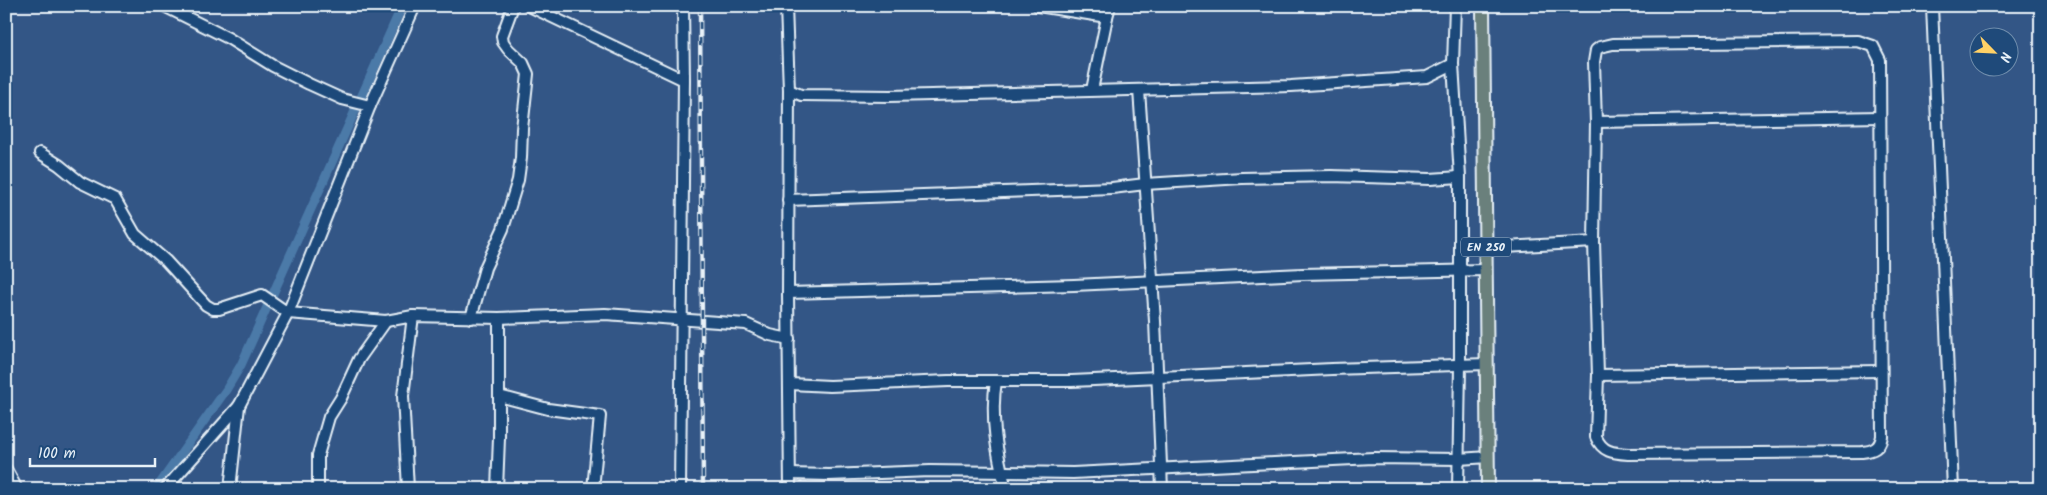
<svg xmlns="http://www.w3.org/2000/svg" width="2047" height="495" font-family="Kalam,sans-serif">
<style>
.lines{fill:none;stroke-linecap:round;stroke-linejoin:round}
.canal{stroke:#4c7aa8;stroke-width:9}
.minor-casing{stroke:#e8f1f8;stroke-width:14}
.major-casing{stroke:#e8f1f8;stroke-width:16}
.minor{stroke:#1f4a7a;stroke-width:10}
.major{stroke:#6a807c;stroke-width:12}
.rail-casing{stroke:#e8f1f8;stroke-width:4.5}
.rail{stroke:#1f4a7a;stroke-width:2.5;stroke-dasharray:8;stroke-linecap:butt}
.labels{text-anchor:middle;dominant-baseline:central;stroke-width:4;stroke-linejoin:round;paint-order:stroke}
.shield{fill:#1f4a7a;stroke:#acbfd2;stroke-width:1}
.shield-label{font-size:12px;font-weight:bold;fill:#e8f1f8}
</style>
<rect width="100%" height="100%" fill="#335686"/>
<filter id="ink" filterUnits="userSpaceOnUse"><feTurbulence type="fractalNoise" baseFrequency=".02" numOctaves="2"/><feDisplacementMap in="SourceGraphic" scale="10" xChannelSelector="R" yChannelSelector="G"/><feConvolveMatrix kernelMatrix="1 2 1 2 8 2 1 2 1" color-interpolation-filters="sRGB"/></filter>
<g filter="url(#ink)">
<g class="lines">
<path class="canal" d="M 156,489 L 226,390 L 241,365 L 402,6"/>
<defs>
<g id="minor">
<path d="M 164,6 L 228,38 L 273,66 L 309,84 L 342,99 L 370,106"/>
<path d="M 529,6 L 684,80"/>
<path d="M 786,6 L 789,90 L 788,293 L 790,489"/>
<path d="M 1038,6 L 1107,17"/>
<path d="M 1455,6 L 1453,64 L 1460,177 L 1460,366 L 1458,489"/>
<path d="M 1932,6 L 1953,489"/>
<path d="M 1858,41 L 1873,46 L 1880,60 L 1882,436 C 1880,448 1873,451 1862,452 L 1628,454 C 1613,453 1602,452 1596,437 L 1598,375 L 1594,242 L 1596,122 L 1594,62 L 1596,50 L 1600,47 L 1613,44 Z"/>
<path d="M 789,90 L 801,95 L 890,96 L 1291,86 L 1427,77 L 1453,64"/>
<path d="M 1092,90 L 1107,17 L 1110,6"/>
<path d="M 1139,90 L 1155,321 L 1162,489"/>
<path d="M 1596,122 L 1880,117"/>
<path d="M 40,153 L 59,165 L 80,182 L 115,199 L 135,234 L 166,261 L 206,305 L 213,309 L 219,309 L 262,295 L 288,313 L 386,321 L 413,316 L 499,318 L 605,314 L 746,324 L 770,335 L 789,339"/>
<path d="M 788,200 L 1112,188 L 1145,184 L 1242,178 L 1331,176 L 1430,179 L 1460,177"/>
<path d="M 1486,248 L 1594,242"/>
<path d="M 788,293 L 1074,285 L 1303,274 L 1485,270"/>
<path d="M 471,318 L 485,268 L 503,229 L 518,180 L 521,158 L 522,129 L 528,74 L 523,63 L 508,49 L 503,42 L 502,36 L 513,6"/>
<path d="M 1598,375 L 1881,371"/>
<path d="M 996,381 C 990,418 997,454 1006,489"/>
<path d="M 790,384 L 830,386 L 948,381 L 1072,381 L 1332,369 L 1487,364"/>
<path d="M 499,396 L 548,409 L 600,416 L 593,489"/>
<path d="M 6,469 L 17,489"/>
<path d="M 790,474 L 829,475 L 930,471 L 1073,473 L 1373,458 L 1459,459 L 1488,457"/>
<path d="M 165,489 L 239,406 L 288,313 L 370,106 L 415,6"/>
<path d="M 230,489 L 239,406"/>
<path d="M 318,489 L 318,455 L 329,417 L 341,398 L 359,359 L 386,321"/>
<path d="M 408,489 L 403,396 L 413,316"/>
<path d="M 497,489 L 499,438 L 499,318"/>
<path d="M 680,489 L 684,80 L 683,6"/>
</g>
<path id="major" d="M 1483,6 L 1488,489"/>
</defs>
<use href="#minor" class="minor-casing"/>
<use href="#major" class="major-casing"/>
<use href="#minor" class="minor"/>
<use href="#major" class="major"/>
<defs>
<path id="rail" d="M 700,6 L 703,489"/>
</defs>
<use href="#rail" class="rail-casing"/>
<use href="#rail" class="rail"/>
</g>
</g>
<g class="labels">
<rect class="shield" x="1461" y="237.5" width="50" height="19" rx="4"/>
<g class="shield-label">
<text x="1486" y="247">EN 250</text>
</g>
</g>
<rect width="2047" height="495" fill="none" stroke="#1f4a7a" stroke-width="25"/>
<rect x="12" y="12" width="2022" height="470" fill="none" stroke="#e8f1f8" stroke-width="2" filter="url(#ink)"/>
<g transform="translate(1994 52) rotate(114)"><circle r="24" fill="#1f4a7a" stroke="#6f8dac"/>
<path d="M0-4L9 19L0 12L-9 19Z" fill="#ffd166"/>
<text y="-8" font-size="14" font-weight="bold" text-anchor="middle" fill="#e8f1f8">N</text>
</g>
<path d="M30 458v8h125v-8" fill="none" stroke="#e8f1f8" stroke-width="2.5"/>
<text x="38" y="458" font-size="15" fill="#e8f1f8" stroke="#1f4a7a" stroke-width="4" paint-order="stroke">100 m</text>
</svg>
